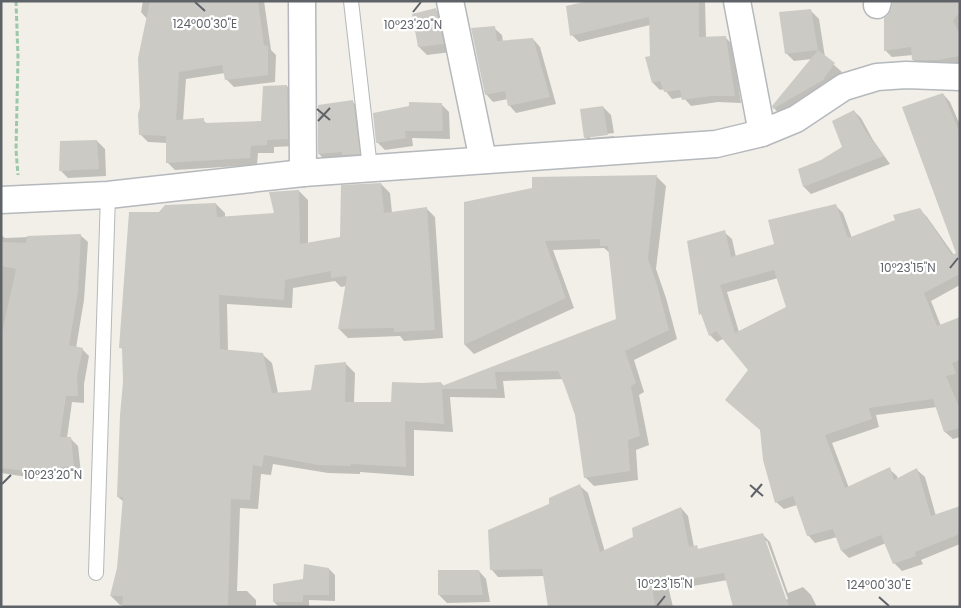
<svg xmlns="http://www.w3.org/2000/svg" width="961" height="608" font-family="Poppins,sans-serif">
<style>
.shadow{fill:#0003;fill-rule:evenodd}
.building{fill:#cccac5;fill-rule:evenodd}
.lines{fill:none;stroke-linecap:round;stroke-linejoin:round}
.service-casing{stroke:#b5b8bc;stroke-width:16}
.minor-casing{stroke:#b5b8bc;stroke-width:29}
.path{stroke:#9cc7a9;stroke-width:3;stroke-dasharray:5 2.5;stroke-linecap:butt}
.service{stroke:#fff;stroke-width:14}
.minor{stroke:#fff;stroke-width:26}
.ticks{fill:none;stroke:#5f6368;stroke-width:2}
.ticks-label{font-size:12px;text-anchor:middle;fill:#5f6368;stroke:#fff;stroke-width:4.5;stroke-linejoin:round;paint-order:stroke}
</style>
<rect width="100%" height="100%" fill="#f1efe8"/>
<g class="shadow">
<path d="M 143,1 L 264,1 L 271,50 L 276,55 L 275,82 L 234,87 L 226,79 L 225,73 L 186,79 L 183,121 L 203,120 L 207,124 L 262,122 L 287,86 L 295,94 L 295,146 L 274,147 L 274,153 L 258,153 L 257,165 L 175,170 L 167,162 L 167,143 L 148,142 L 140,134 L 147,19 L 141,12 Z"/>
<path d="M 594,1 L 705,1 L 706,38 L 725,37 L 732,44 L 741,103 L 718,102 L 691,106 L 683,97 L 672,99 L 664,89 L 660,90 L 653,83 L 647,58 L 651,57 L 650,25 L 579,42 L 572,35 Z"/>
<path d="M 960,8 L 960,64 L 946,67 L 920,67 L 913,60 L 913,55 L 892,57 L 885,50 Z"/>
<path d="M 436,10 L 444,18 L 451,52 L 427,55 L 419,47 Z"/>
<path d="M 811,11 L 819,19 L 825,57 L 842,72 L 830,88 L 781,116 L 774,108 L 812,59 L 794,61 L 786,53 Z"/>
<path d="M 494,28 L 502,35 L 503,42 L 533,39 L 540,47 L 556,104 L 516,113 L 509,105 L 508,99 L 493,102 L 486,94 Z"/>
<path d="M 943,94 L 950,102 L 960,125 L 960,285 L 931,301 L 941,326 L 960,319 L 960,437 L 953,439 L 945,432 L 937,407 L 876,415 L 879,427 L 832,443 L 849,488 L 889,469 L 897,476 L 898,479 L 917,470 L 925,477 L 936,516 L 960,507 L 960,544 L 921,560 L 923,564 L 902,571 L 894,563 L 886,543 L 849,558 L 842,551 L 837,537 L 815,543 L 808,535 L 797,505 L 784,509 L 776,502 L 749,370 L 723,339 L 717,342 L 710,335 L 704,318 L 701,314 L 689,242 L 724,232 L 732,239 L 736,257 L 775,245 L 836,206 L 843,213 L 852,238 L 897,221 L 919,209 L 927,217 L 954,255 L 958,253 ZM 778,278 L 788,307 L 739,332 L 727,292 Z"/>
<path d="M 353,102 L 361,110 L 367,161 L 327,162 L 319,154 Z"/>
<path d="M 441,104 L 449,112 L 450,139 L 412,138 L 413,146 L 385,150 L 377,142 Z"/>
<path d="M 603,107 L 611,115 L 614,133 L 590,136 L 590,138 L 614,136 L 615,142 L 593,145 L 585,137 Z"/>
<path d="M 854,111 L 861,118 L 873,140 L 890,164 L 811,194 L 804,187 L 799,170 L 821,161 L 843,148 Z"/>
<path d="M 97,141 L 105,149 L 106,176 L 68,178 L 61,171 Z"/>
<path d="M 657,177 L 666,186 L 656,269 L 666,298 L 677,339 L 634,360 L 644,392 L 639,395 L 649,445 L 636,450 L 638,480 L 594,486 L 585,477 L 576,415 L 564,379 L 503,381 L 505,398 L 450,397 L 453,432 L 414,430 L 414,476 L 360,472 L 360,474 L 328,473 L 273,464 L 271,475 L 261,474 L 258,509 L 240,508 L 237,591 L 247,591 L 256,600 L 256,607 L 123,607 L 123,605 L 120,605 L 111,596 L 118,568 L 124,502 L 118,497 L 124,382 L 123,350 L 121,348 L 159,213 L 216,204 L 225,213 L 225,218 L 276,214 L 299,191 L 308,200 L 308,244 L 341,238 L 381,184 L 390,193 L 392,213 L 426,208 L 435,217 L 443,338 L 404,341 L 400,336 L 348,338 L 339,329 L 346,286 L 341,287 L 335,281 L 293,288 L 292,308 L 227,304 L 228,351 L 262,354 L 272,363 L 278,393 L 313,391 L 346,364 L 355,373 L 354,403 L 393,403 L 441,383 L 444,386 L 617,320 L 610,253 L 604,248 L 553,250 L 574,308 L 474,354 L 465,345 L 466,203 L 533,189 L 533,178 Z"/>
<path d="M 1,235 L 5,238 L 80,235 L 88,242 L 84,300 L 76,348 L 82,349 L 89,356 L 84,384 L 84,403 L 72,402 L 67,438 L 71,439 L 78,446 L 81,473 L 34,478 L 1,473 Z"/>
<path d="M 580,486 L 588,493 L 605,552 L 634,538 L 681,508 L 688,516 L 694,547 L 696,547 L 699,550 L 762,534 L 770,542 L 788,593 L 803,587 L 811,595 L 817,607 L 734,607 L 728,580 L 669,590 L 673,607 L 550,607 L 545,576 L 498,577 L 491,569 L 551,504 ZM 764,541 L 767,541 L 788,599 L 785,600 Z"/>
<path d="M 329,569 L 335,575 L 335,601 L 309,600 L 309,607 L 279,607 L 274,602 L 304,580 Z"/>
<path d="M 479,571 L 486,579 L 490,602 L 447,603 L 439,595 Z"/>
</g>
<g class="building">
<path d="M 150,1 L 258,1 L 264,45 L 268,46 L 268,75 L 225,80 L 222,65 L 179,72 L 176,120 L 204,118 L 204,123 L 261,121 L 263,86 L 287,85 L 288,139 L 267,140 L 267,145 L 251,146 L 250,158 L 166,163 L 166,136 L 139,135 L 138,114 L 140,107 L 138,58 Z"/>
<path d="M 588,1 L 699,1 L 699,37 L 726,36 L 735,96 L 711,96 L 682,100 L 680,90 L 664,92 L 660,81 L 652,83 L 645,57 L 650,56 L 649,17 L 570,36 L 566,6 Z"/>
<path d="M 893,1 L 960,1 L 960,12 L 953,21 L 960,34 L 960,56 L 938,60 L 912,60 L 911,47 L 884,51 L 884,18 L 888,15 L 891,9 Z"/>
<path d="M 436,8 L 444,44 L 418,47 L 412,14 Z"/>
<path d="M 811,9 L 818,50 L 785,54 L 779,12 Z"/>
<path d="M 495,26 L 497,41 L 533,38 L 550,97 L 508,106 L 505,91 L 485,95 L 471,28 Z"/>
<path d="M 818,50 L 835,63 L 823,80 L 773,109 L 772,106 Z"/>
<path d="M 943,93 L 960,133 L 960,274 L 924,293 L 937,326 L 960,317 L 960,360 L 952,363 L 956,374 L 946,376 L 960,409 L 960,428 L 944,432 L 933,399 L 869,408 L 872,419 L 825,435 L 845,488 L 890,467 L 894,480 L 917,468 L 931,516 L 960,506 L 960,534 L 915,552 L 916,556 L 893,564 L 881,535 L 841,551 L 833,529 L 807,536 L 793,496 L 775,503 L 763,460 L 760,430 L 725,400 L 748,370 L 716,331 L 709,336 L 701,314 L 699,315 L 687,241 L 725,230 L 731,257 L 774,244 L 768,220 L 836,204 L 848,238 L 895,220 L 893,215 L 920,208 L 952,255 L 956,253 L 902,107 ZM 774,270 L 786,307 L 735,333 L 720,285 Z"/>
<path d="M 353,100 L 360,154 L 342,155 L 342,152 L 318,154 L 318,105 Z"/>
<path d="M 409,102 L 442,103 L 443,131 L 405,131 L 406,138 L 376,143 L 373,113 L 409,106 Z"/>
<path d="M 603,106 L 608,135 L 584,138 L 580,109 Z"/>
<path d="M 854,110 L 866,132 L 884,156 L 803,187 L 798,169 L 821,160 L 842,147 L 832,121 Z"/>
<path d="M 97,140 L 99,169 L 59,171 L 60,141 Z"/>
<path d="M 657,175 L 648,259 L 658,288 L 669,330 L 625,351 L 636,383 L 631,386 L 640,436 L 628,440 L 630,471 L 584,478 L 575,415 L 564,384 L 558,371 L 495,372 L 497,389 L 442,389 L 444,424 L 405,421 L 406,467 L 351,464 L 351,466 L 318,465 L 264,455 L 262,467 L 253,465 L 250,500 L 231,499 L 228,607 L 122,607 L 123,596 L 110,596 L 117,568 L 123,497 L 117,497 L 120,415 L 123,382 L 122,348 L 119,348 L 129,212 L 159,212 L 165,205 L 216,203 L 217,217 L 274,213 L 269,192 L 299,190 L 300,244 L 340,237 L 341,185 L 381,183 L 384,213 L 427,207 L 435,330 L 394,332 L 394,328 L 338,329 L 347,276 L 331,278 L 331,271 L 285,280 L 284,300 L 219,295 L 220,349 L 263,353 L 272,393 L 311,390 L 315,365 L 346,362 L 345,402 L 391,402 L 392,382 L 422,383 L 441,382 L 442,386 L 616,319 L 608,246 L 600,246 L 600,239 L 545,241 L 566,298 L 464,345 L 464,202 L 532,188 L 532,177 Z"/>
<path d="M 81,234 L 78,292 L 69,345 L 83,348 L 77,376 L 78,396 L 66,396 L 60,437 L 71,437 L 74,466 L 26,471 L 1,468 L 1,337 L 16,269 L 1,266 L 1,242 L 26,243 L 27,236 Z"/>
<path d="M 580,484 L 600,552 L 633,537 L 632,528 L 681,507 L 689,547 L 697,545 L 698,549 L 763,533 L 789,607 L 733,607 L 724,573 L 652,585 L 655,607 L 548,607 L 542,569 L 490,570 L 488,530 L 549,504 L 549,498 Z"/>
<path d="M 304,564 L 329,568 L 329,595 L 303,595 L 303,602 L 273,602 L 273,584 L 303,579 Z"/>
<path d="M 438,570 L 479,570 L 483,595 L 438,595 Z"/>
</g>
<g class="lines">
<defs>
<g id="service">
<path d="M 351,1 L 370,168"/>
<path d="M 96,573 L 108,195"/>
</g>
<g id="minor">
<path d="M 302,1 L 303,173"/>
<path d="M 450,1 L 483,160"/>
<path d="M 737,1 L 762,133"/>
<path d="M 877,5 L 878,1"/>
<path d="M 1,200 L 108,195 L 303,173 L 716,144 L 762,133 L 796,119 L 844,87 L 877,77 L 906,75 L 960,77"/>
</g>
</defs>
<use href="#service" class="service-casing"/>
<use href="#minor" class="minor-casing"/>
<path class="path" d="M 16,1 L 18,57 L 16,150 L 18,175"/>
<use href="#service" class="service"/>
<use href="#minor" class="minor"/>
</g>
<path class="ticks" d="M 195,2 L 205,11M 413,12 L 421,2M 317,109 L 330,120M 318,121 L 330,108M 950,268 L 958,258M 2,484 L 11,475M 750,485 L 763,496M 751,497 L 762,484M 879,597 L 889,606M 657,606 L 665,596"/>
<g class="ticks-label">
<text x="205" y="28">124°00'30"E</text>
<text x="413" y="29">10°23'20"N</text>
<text x="908" y="272">10°23'15"N</text>
<text x="53" y="479">10°23'20"N</text>
<text x="665" y="588">10°23'15"N</text>
<text x="879" y="589">124°00'30"E</text>
</g>
<rect width="961" height="608" fill="none" stroke="#5f6368" stroke-width="5"/>
</svg>
